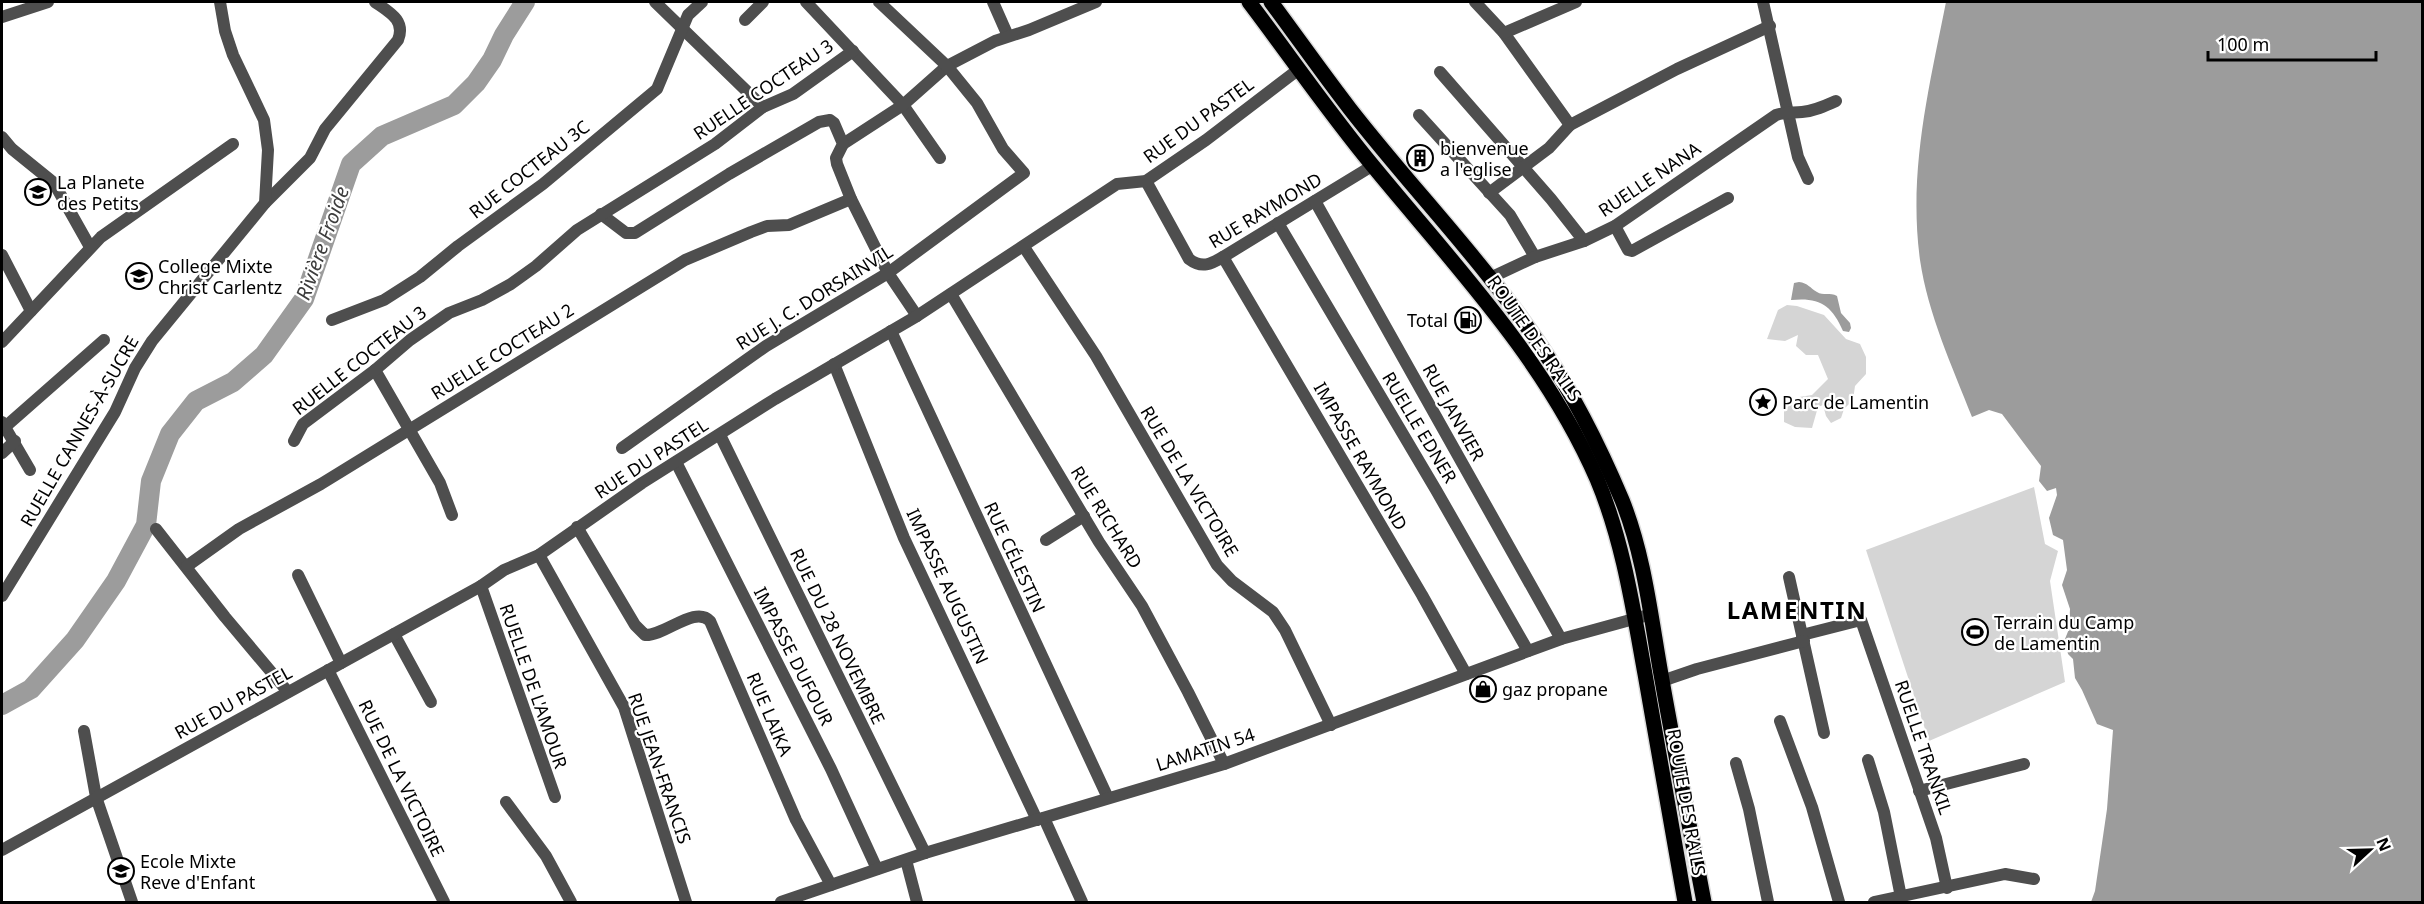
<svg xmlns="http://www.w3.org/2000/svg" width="2424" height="904" font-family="'Noto Sans',sans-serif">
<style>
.green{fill:#d5d5d5}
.water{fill:#9c9c9c}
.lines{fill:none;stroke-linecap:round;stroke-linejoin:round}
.river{stroke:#9c9c9c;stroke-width:20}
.primary-casing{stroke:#dbdbdb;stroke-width:18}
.minor{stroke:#4e4e4e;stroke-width:12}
.tertiary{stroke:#4e4e4e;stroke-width:12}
.primary{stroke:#000;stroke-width:15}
.labels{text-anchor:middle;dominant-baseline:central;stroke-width:4.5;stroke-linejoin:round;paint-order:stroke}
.street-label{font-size:18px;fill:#000;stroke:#fff}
.poi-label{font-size:18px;fill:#000;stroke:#fff;text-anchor:start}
.water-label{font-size:20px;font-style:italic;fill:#3d3d3d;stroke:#fff}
.district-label{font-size:24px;font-weight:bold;letter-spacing:1.5px;fill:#000;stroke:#fff}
</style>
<rect width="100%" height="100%" fill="#fff"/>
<g class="green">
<path d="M 1787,305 L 1797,306 L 1824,315 L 1846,339 L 1860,344 L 1866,357 L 1866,374 L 1855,386 L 1853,400 L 1844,409 L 1841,418 L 1831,423 L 1826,416 L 1823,405 L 1818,407 L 1812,428 L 1795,427 L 1784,422 L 1784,410 L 1799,397 L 1812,395 L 1828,379 L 1818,355 L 1806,355 L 1796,346 L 1798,335 L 1785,341 L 1767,339 L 1778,310 Z"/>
<path d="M 2034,487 L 2045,544 L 2058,551 L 2050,581 L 2065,682 L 1929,741 L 1866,550 Z"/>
</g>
<g class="water">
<path d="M 1946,2 L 2422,2 L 2422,902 L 2091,902 L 2095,891 L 2107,809 L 2113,730 L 2097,724 L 2082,690 L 2075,678 L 2073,659 L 2068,654 L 2065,639 L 2069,629 L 2070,609 L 2062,585 L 2067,570 L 2063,540 L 2053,535 L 2049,518 L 2057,495 L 2056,488 L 2047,491 L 2039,481 L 2041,466 L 2002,414 L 1989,410 L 1972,417 C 1952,366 1928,314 1920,260 C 1908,171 1929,88 1946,2 Z"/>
<path d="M 1799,282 C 1808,283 1810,288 1817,292 C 1823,296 1830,292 1837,296 L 1841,313 L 1850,323 L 1851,328 L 1849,332 L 1843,331 C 1832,305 1819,297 1791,300 L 1794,283 Z"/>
</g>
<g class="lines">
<path class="river" d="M 2,705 L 31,689 L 75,640 L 116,581 L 146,525 L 151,481 L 170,434 L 196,401 L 233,382 L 264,355 L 304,299 L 351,164 L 382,136 L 454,105 L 476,83 L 492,60 L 504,35 L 525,2"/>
<defs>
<g id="primary">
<path d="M 1249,2 C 1290,56 1329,113 1373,166 C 1455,266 1545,359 1597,479 C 1623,541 1633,608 1645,674 C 1658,750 1672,826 1685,902"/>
<path d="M 1271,2 C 1297,37 1323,74 1350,109 C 1413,190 1486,264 1543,350 C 1575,397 1600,448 1622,500 C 1645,557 1651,620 1662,680 C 1675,754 1690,828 1704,902"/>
</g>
</defs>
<use href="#primary" class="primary-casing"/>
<g class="minor">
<path d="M 655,2 L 763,107"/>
<path d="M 806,2 L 903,105 L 940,158"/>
<path d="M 993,2 L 1008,36"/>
<path d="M 1475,2 L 1504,33 L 1570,125"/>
<path d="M 1763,2 L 1798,157 L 1808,179"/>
<path d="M 2,17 L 48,2"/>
<path d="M 745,20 L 763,2"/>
<path d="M 1504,33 L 1576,2"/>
<path d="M 1440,72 L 1551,199 L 1584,241"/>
<path d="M 1419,115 L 1510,215 L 1535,257"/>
<path d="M 2,137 L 12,149 L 54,183 L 90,247"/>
<path d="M 843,144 L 903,105 L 947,66 L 995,41 L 1029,30 L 1096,2"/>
<path d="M 1146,181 L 1189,259 C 1202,269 1211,264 1223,257 L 1372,166"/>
<path d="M 1489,193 L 1549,148 L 1570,125 L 1677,69 L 1770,26"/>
<path d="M 1315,201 L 1561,639"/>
<path d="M 265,203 L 310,158 L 325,129 L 398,40 C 406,20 389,12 375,2"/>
<path d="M 601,214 L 626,233 L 635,233 L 729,174 L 819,122 L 830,120 L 834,123 L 843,144 L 836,158 L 837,164 L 851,199 L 888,273 L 917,316"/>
<path d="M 1278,223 L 1436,490 L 1528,651"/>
<path d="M 1615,226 L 1628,250 L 1632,251 L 1728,198"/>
<path d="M 1024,247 L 1096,356 L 1217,565 L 1232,581 L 1273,612 L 1285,630 L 1331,725"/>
<path d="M 2,255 L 31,311"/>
<path d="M 1223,257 L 1422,595 L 1466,674"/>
<path d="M 1490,278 L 1535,257 L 1584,241 L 1615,226 L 1776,115 C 1785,112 1792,113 1802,112 C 1814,111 1825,106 1836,101"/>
<path d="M 951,294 L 1099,542 L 1142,606 L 1188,692 L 1224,764"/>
<path d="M 332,320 L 384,300 L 420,277 L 458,246 L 543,184 L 657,89 L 688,15 L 702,2"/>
<path d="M 891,331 L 1108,798"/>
<path d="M 2,342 L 101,237 L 233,144"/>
<path d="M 834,364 L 904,538 L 1037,820"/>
<path d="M 375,370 L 440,483 L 452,515"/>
<path d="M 2,422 L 30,470"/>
<path d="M 5,427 L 104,340"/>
<path d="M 720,435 L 925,853"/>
<path d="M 294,441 L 303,424 L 375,370 L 410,340 L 449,313 L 482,300 L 511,284 L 536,266 L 577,230 L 715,144 L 763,107 L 793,94 L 853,51"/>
<path d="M 622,448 L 766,346 L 888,273 L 1024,173 L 1003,149 L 977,103 L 947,66 L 879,2"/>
<path d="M 2,453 L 15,441"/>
<path d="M 676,462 L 831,769 L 877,869"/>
<path d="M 577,527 L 635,625 L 645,635 C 665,636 695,605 710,621 L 796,820 L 831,885"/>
<path d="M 156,529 L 225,617 L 288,692"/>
<path d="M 1046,540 L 1084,516"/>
<path d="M 539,555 L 624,707 L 686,902"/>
<path d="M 187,566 L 239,529 L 321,484 L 685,260 L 751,232 L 767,226 L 789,225 L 851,199"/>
<path d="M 298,575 L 341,663"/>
<path d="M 1789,577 L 1824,733"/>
<path d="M 481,586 L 555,797"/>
<path d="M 2,596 L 115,412 L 135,368 L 152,341 L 265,203 L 268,150 L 264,120 L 233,55 L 225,31 L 220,2"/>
<path d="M 394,634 L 431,702"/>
<path d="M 1802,635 L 1861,620 L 1936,838 L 1947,888"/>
<path d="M 328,670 L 444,902"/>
<path d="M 1662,681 L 1697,669 L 1804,641"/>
<path d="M 1780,721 L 1812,807 L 1839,902"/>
<path d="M 84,731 L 96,797 L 132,902"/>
<path d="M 1868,760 L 1884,812 L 1901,897"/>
<path d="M 1736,763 L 1749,809 L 1768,902"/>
<path d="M 1919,791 L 2024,764"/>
<path d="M 506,802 L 546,856 L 571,902"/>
<path d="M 1044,818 L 1082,902"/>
<path d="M 2,850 L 481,586 L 504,570 L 539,555 L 642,483 L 775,399 L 917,316 L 1117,184 L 1146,181 L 1206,140 L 1299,69"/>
<path d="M 906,860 L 917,902"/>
<path d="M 1874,902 L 2005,874 L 2034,879"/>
</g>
<path class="tertiary" d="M 781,902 L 925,853 L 1224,764 L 1561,639 L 1652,614"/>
<use href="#primary" class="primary"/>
</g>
<defs>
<symbol id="building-ring" viewBox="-11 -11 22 22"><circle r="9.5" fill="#fff" stroke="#000" stroke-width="1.5"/><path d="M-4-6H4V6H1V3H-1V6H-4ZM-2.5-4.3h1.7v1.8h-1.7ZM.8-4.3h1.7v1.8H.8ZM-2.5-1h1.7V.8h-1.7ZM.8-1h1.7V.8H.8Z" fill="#000"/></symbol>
<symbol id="school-ring" viewBox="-11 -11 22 22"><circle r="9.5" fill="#fff" stroke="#000" stroke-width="1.5"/><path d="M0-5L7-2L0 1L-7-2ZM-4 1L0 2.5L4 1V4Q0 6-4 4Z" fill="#000"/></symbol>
<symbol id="fuel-ring" viewBox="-11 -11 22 22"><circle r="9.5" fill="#fff" stroke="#000" stroke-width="1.5"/><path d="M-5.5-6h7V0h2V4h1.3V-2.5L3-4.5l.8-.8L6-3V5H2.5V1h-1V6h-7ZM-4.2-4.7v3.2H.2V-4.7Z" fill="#000"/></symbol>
<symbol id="sight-ring" viewBox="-11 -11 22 22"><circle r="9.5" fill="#fff" stroke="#000" stroke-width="1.5"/><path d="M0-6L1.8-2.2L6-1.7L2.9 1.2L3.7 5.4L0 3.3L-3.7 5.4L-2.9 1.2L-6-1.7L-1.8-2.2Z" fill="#000"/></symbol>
<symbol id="stadium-ring" viewBox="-11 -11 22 22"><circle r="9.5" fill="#fff" stroke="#000" stroke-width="1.5"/><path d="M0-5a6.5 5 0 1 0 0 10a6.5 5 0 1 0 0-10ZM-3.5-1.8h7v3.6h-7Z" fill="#000"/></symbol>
<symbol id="shop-ring" viewBox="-11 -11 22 22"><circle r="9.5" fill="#fff" stroke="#000" stroke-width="1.5"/><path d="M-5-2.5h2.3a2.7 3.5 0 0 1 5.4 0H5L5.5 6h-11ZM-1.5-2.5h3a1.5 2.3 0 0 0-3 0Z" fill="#000"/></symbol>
</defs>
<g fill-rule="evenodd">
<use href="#building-ring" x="1405" y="143" width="30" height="30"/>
<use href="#school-ring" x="23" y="177" width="30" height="30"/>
<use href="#school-ring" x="124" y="261" width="30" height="30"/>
<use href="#fuel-ring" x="1453" y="305" width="30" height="30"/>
<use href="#sight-ring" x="1748" y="387" width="30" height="30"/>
<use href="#stadium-ring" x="1960" y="617" width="30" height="30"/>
<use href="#shop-ring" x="1468" y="674" width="30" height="30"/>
<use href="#school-ring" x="106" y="856" width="30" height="30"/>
</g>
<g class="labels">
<g class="street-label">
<text transform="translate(763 89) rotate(-34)">RUELLE COCTEAU 3</text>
<text transform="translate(1198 120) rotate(-36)">RUE DU PASTEL</text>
<text transform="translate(529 169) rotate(-38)">RUE COCTEAU 3C</text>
<text transform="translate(1649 179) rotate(-34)">RUELLE NANA</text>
<text transform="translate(1265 210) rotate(-31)">RUE RAYMOND</text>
<text transform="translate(814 297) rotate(-32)">RUE J. C. DORSAINVIL</text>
<text transform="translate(1535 338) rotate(55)">ROUTE DES RAILS</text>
<text transform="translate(502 351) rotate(-32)">RUELLE COCTEAU 2</text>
<text transform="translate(359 360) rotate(-38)">RUELLE COCTEAU 3</text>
<text transform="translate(1454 412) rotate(61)">RUE JANVIER</text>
<text transform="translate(1420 427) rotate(59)">RUELLE EDNER</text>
<text transform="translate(79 431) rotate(-60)">RUELLE CANNES-À-SUCRE</text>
<text transform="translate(1361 456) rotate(60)">IMPASSE RAYMOND</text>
<text transform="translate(651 458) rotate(-33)">RUE DU PASTEL</text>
<text transform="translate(1190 481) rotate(59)">RUE DE LA VICTOIRE</text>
<text transform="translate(1107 517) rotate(58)">RUE RICHARD</text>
<text transform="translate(1015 557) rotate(65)">RUE CÉLESTIN</text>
<text transform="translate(948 586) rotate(65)">IMPASSE AUGUSTIN</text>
<text transform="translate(838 636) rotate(64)">RUE DU 28 NOVEMBRE</text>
<text transform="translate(794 656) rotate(63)">IMPASSE DUFOUR</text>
<text transform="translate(534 686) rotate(71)">RUELLE DE L'AMOUR</text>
<text transform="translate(233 702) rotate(-29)">RUE DU PASTEL</text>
<text transform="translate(770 714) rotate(67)">RUE LAIKA</text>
<text transform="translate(1924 747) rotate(71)">RUELLE TRANKIL</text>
<text transform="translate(1205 749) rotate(-18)">LAMATIN 54</text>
<text transform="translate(660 768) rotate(71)">RUE JEAN-FRANCIS</text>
<text transform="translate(402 778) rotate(64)">RUE DE LA VICTOIRE</text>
<text transform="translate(1687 802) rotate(80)">ROUTE DES RAILS</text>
</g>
<g class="poi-label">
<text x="1440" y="148">bienvenue<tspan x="1440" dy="21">a l'eglise</tspan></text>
<text x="57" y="182">La Planete<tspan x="57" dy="21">des Petits</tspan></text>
<text x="158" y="266">College Mixte<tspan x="158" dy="21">Christ Carlentz</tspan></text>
<text x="1448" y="320" text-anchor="end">Total</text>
<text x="1782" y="402">Parc de Lamentin</text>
<text x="1994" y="622">Terrain du Camp<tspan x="1994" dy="21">de Lamentin</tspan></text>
<text x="1502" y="689">gaz propane</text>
<text x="140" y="861">Ecole Mixte<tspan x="140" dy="21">Reve d'Enfant</tspan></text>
</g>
<g class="water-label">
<text transform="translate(322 243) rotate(-70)">Rivière Froide</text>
</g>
<g class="district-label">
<text x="1797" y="609">LAMENTIN</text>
</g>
</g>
<rect width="2424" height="904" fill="none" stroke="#000000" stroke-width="6"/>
<g transform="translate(2370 850) rotate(68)" stroke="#ffffff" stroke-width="4.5" paint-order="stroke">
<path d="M0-4.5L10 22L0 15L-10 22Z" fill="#000000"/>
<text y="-9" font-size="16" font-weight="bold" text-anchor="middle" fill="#000000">N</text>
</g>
<path d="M2208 51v9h168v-9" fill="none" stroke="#000000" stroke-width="3"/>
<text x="2217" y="51" font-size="18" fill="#000000" stroke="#ffffff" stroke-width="4.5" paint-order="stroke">100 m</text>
</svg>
